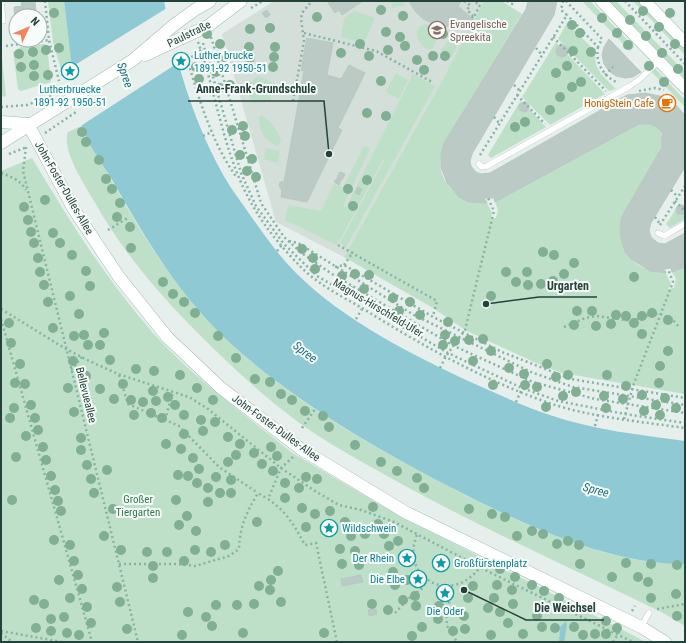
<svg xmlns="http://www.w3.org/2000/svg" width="686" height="643" font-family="'Roboto Condensed',sans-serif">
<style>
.built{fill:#d4dfda}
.green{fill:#bfe0c8}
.water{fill:#8ec9d4}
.pier{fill:#e6efeb}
.building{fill:#bbcac4;stroke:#b8c9c2}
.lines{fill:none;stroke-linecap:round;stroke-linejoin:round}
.lane-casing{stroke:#a8b8b2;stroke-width:6}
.street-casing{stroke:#a8b8b2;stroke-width:12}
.secondary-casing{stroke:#a4bbb3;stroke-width:13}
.path{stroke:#86b3a5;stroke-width:2.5;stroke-dasharray:2 3;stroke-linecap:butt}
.lane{stroke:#fff;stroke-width:5.5}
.street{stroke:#fff;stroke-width:11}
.secondary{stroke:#fff;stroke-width:12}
.tree{fill:#80af93}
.labels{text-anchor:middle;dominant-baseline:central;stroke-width:4;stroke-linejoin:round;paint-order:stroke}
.education-label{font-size:11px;fill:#785e54;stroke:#f7fbf9;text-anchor:start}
.street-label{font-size:11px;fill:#24423a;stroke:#f7fbf9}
.culture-label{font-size:11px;fill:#0d838f;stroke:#f7fbf9;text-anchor:start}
.food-label{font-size:11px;fill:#c56008;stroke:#f7fbf9;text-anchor:end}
.park-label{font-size:11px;fill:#2d7a4b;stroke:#f7fbf9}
.water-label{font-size:12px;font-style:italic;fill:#1c6f80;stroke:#f7fbf9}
.leader{fill:none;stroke:#24423a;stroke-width:1.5}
.callout-dot{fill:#24423a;stroke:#f7fbf9;stroke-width:1.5}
.callout-label{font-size:12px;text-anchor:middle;font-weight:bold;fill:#24423a;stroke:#f7fbf9;stroke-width:4;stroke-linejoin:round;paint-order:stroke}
</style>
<rect width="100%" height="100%" fill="#e6efeb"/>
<path class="built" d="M 274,1 L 484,1 L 439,86 L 344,257 L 276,222 L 222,34 Z"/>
<g class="green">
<path d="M 48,1 L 64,1 L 72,67 L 62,73 L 53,42 Z"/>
<path d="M 390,1 L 403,1 L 405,5 L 393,8 Z"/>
<path d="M 484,1 L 502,1 L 522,14 L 447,138 C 445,143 442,149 441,155 C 436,185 461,203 487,203 L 492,213 L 491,219 L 496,218 L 498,210 L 495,202 L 639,124 C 657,120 664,131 662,147 L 622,216 C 615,248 632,272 666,273 L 671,284 L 668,289 L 674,288 L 676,279 L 672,272 L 685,267 L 685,394 L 562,373 L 536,363 L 465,330 L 433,308 L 344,257 L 439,86 Z"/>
<path d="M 582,1 L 590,1 L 634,47 L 630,51 Z"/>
<path d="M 609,1 L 616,1 L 685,72 L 685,80 Z"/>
<path d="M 633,1 L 641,1 L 685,47 L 685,55 Z"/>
<path d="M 355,11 L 375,18 L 364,43 L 341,37 L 344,18 Z"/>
<path d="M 567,23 L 594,50 L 596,65 L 601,74 L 616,89 L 609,91 L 558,39 Z"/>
<path d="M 427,24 C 435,32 440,40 431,50 L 425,48 C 417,41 414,34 420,26 Z"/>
<path d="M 450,38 L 460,41 L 451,58 L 443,54 L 441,50 Z"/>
<path d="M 556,42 L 559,46 L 557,54 L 560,57 L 567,54 L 605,94 L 550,125 L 522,97 Z"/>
<path d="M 44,44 L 47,45 L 51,82 L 21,91 L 18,89 L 13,52 L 21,47 Z"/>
<path d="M 1,48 L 6,96 L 1,97 Z"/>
<path d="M 648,61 L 685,100 L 685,107 L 644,64 Z"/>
<path d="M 396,73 L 408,80 L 399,99 L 386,92 Z"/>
<path d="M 413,74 L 435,86 L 346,247 L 340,243 L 385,159 L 384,158 L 337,245 L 285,220 L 288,205 L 321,211 L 334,184 L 343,187 L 364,146 L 370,149 L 343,206 L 346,207 Z"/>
<path d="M 258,76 L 273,83 L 270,101 L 253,103 L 246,87 Z"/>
<path d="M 521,100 L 519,108 L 522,112 L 529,109 L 546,127 L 491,158 L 488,155 Z"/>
<path d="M 261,115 C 272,121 277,130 281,140 L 278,146 C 266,143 258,130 259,117 Z"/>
<path d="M 81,126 C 120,195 157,267 212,325 C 278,393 363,442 446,485 C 515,521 607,565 685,564 L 685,626 L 663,613 C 572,568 478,527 389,477 C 357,459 323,441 294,419 C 256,390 221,357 188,323 C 152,286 119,246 94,201 C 85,185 61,150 68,132 Z"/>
<path d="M 266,148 L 280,151 L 278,163 L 264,159 Z"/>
<path d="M 32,158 C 68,219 106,279 153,333 C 190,374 236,408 279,442 L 291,452 L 389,510 L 646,642 L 1,642 L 1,171 Z"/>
<path d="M 676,209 L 677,212 L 680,216 L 685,215 L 685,219 L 670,228 L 666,224 Z"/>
</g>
<g class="water">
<path d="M 64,1 L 164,1 C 175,59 192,117 220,169 C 228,185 240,200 250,215 C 265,236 279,256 296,273 C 344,321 414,356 475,384 C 500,395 525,407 550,415 C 593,430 641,435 685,441 L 685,564 C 607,565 514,520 446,485 C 370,445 294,401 230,343 C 179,296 145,238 111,178 C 101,162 88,145 82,127 C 78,118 78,105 76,96 C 71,64 68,33 64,1 Z"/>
<path d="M 566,621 L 567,626 L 564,642 L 559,642 L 560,627 Z"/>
</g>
<path class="pier" d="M 167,8 L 181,61 L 79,127 L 70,68 Z"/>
<g class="building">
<path d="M 21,1 L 35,1 L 36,16 L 16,16 L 15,19 L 14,7 L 22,6 Z"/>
<path d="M 327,1 L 363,1 L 342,15 L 339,10 L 335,13 Z"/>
<path d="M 409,1 L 461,1 L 458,6 L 474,20 L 467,25 L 452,27 L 435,24 L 423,19 L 415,11 Z"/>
<path d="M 528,1 L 557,1 L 554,15 L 472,154 L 470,161 L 471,166 L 476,172 L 481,174 L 490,173 L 627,95 L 646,93 L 664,97 L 675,104 L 685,115 L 685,167 L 651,223 L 649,230 L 651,237 L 658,243 L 665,244 L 685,233 L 685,267 L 672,272 L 671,268 L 664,269 L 666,273 L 650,271 L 631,259 L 625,252 L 621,238 L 620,226 L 622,216 L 662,147 L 662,133 L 657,127 L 650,124 L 639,124 L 495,202 L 494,198 L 484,198 L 487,203 L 469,202 L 459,197 L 447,183 L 441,167 L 441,154 L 444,143 L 526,9 Z"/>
<path d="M 267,10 L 270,15 L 266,18 L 262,13 Z"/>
<path d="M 307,38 L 333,43 L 327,75 L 341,79 L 349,65 L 365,73 L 338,128 L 342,130 L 307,202 L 281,197 L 282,190 L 279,186 L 280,182 L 284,182 L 304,71 L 301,70 Z"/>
<path d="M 609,39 L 635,66 L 641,72 L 633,77 L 625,78 L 616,76 L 609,71 L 604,64 L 602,55 L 604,47 Z"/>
<circle cx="562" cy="51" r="6"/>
<circle cx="524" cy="107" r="5"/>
<path d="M 340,172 L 345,174 L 342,180 L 337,177 Z"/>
<path d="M 337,178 L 341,180 L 339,185 L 334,182 Z"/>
<path d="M 358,187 L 362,189 L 359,195 L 355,193 Z"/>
<circle cx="681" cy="210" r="5"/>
<path d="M 361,575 L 363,582 L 342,586 L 341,579 Z"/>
<path d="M 376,609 L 377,614 L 369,616 L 368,610 Z"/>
</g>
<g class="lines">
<defs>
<g id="lane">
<path d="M 1,2 L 3,21"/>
<path d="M 479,164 L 482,167 L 487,166 L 630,86 L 640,79 L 659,61"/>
<path d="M 658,233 L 664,236 L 685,224"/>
<path d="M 641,627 L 649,613"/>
</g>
<g id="street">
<path d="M 601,1 L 685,88"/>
<path d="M 645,1 L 685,42"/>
</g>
<g id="secondary">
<path d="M 145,55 L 208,26 L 241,1"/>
<path d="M 1,122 L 28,124"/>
<path d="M 28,124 L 73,208 L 119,277 L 167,337 L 221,388 L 301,449 L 405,512 L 641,627 L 665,642"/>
<path d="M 1,143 L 133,60 L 174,25 L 196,9 L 210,1"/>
</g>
</defs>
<use href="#lane" class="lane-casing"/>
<use href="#street" class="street-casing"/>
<use href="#secondary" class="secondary-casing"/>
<g class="path">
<path d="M 45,1 L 49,40 L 59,81"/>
<path d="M 464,1 L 470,5 L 467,10 L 473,16"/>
<path d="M 507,1 L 512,4 L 515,1"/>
<path d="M 566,1 L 602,39 L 598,47 L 567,15"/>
<path d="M 625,1 L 685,64"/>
<path d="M 251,8 L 263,1"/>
<path d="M 472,18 L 473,16 L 474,17 L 480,5 L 475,2"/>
<path d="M 304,33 L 376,51 L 432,82"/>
<path d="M 211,37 L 261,203 L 284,237 L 303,254 L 332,274 L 454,346 L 533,382 L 595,399 L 685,413"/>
<path d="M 553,37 L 606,91"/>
<path d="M 198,42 C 218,98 224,160 256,211 C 267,230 285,251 300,266 C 317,284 341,296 362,308 C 421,345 485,381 552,404 C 591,417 643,422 685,428"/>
<path d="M 203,43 L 241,173 L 256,206 L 284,244 L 317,276 L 448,353 L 522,388 L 558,401 L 625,414 L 685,423"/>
<path d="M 6,46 L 49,40"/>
<path d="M 598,47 C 595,63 603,76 618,83"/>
<path d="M 536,48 L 542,55"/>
<path d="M 201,50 L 188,60 L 188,62 C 200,102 212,143 237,178"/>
<path d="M 605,75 L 613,67"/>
<path d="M 514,85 L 520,91"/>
<path d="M 639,91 L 655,88 L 664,90"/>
<path d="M 517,95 L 545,124"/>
<path d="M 293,101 L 304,41 L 301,19 L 302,13 L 312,1"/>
<path d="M 1,107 L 27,105 L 51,96"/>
<path d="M 494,117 L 499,123"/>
<path d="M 45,133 L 76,112"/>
<path d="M 203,136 L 212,132"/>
<path d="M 26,147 L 23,171 L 138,642"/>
<path d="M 9,154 L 27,147"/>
<path d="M 480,155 L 567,15 L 561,10 L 563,1"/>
<path d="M 1,173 C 12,177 20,180 26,190"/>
<path d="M 671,190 L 678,197"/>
<path d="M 675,201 L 685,211"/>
<path d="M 655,217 L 660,224"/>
<path d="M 660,225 L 685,186"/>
<path d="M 108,230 L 129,217"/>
<path d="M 289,241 L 298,243 L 414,315 L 531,372 L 573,387 L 685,405"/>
<path d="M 338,245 L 437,301 L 433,316"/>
<path d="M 277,251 L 283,244"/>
<path d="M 344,265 L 353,252"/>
<path d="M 335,267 L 344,265 L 435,318 L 502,352 L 571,379 L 685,398"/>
<path d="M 1,309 L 66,349 L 85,359 L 118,374 L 189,397 L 208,409 L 281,468 L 315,491 L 339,505 L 361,510 L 394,522 L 487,571 L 633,642"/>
<path d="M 1,319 L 92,642"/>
<path d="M 356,319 L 362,309"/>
<path d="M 564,327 L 585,318 L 597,316 L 632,321 L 651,314 L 661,314 L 673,320 L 680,328"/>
<path d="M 440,368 L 446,356 L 465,330 L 494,211 L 488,198"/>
<path d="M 71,370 L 82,357"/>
<path d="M 119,375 L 128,404 L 179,426 L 219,467 L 258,493"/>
<path d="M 516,402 L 521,391"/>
<path d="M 624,419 L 633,386 L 673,282 L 668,269"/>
<path d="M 165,420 L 173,392"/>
<path d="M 595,426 L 598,414"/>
<path d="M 302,428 L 315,409"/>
<path d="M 293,457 L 281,468 L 268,499 C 287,512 294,525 305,545 L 316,543 L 337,642"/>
<path d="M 417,535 C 399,577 451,607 480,567"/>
<path d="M 119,564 L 176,564 L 195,566 L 229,556 L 239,549 C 240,526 246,513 258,493 L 268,499"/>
<path d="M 447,587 L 450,600 L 446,613 L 447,626 L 457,642"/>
<path d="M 657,609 L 685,604"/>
<path d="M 632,611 L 635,606"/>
<path d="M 395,613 L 408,599 L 424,587 L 423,575"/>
<path d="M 1,631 L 62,642"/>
<path d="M 1,633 L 12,642"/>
<path d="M 613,642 L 621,629"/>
</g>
<use href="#lane" class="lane"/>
<use href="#street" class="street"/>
<use href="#secondary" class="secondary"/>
</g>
<g class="tree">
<circle cx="381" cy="10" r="5"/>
<circle cx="643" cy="11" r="5"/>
<circle cx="54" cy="13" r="5"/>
<circle cx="670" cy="13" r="5"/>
<circle cx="403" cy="16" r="5"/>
<circle cx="317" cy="17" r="5"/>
<circle cx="602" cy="18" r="5"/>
<circle cx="630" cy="20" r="5"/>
<circle cx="572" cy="25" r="5"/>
<circle cx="659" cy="27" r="5"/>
<circle cx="270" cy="28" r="5"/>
<circle cx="250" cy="29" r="5"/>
<circle cx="386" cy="32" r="5"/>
<circle cx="580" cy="33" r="5"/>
<circle cx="617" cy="33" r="5"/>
<circle cx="207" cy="34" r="5"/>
<circle cx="443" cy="34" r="5"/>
<circle cx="646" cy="36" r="5"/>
<circle cx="400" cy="37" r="5"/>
<circle cx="220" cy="44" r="5"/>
<circle cx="360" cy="44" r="5"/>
<circle cx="675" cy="44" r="5"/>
<circle cx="628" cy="45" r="5"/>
<circle cx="405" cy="46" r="5"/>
<circle cx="249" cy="47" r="5"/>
<circle cx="275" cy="47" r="5"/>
<circle cx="59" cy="48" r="5"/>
<circle cx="46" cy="50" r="5"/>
<circle cx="388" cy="50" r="5"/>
<circle cx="573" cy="51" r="5"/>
<circle cx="33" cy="52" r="5"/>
<circle cx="591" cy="52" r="5"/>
<circle cx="341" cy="53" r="5"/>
<circle cx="662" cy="53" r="5"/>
<circle cx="19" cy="54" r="5"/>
<circle cx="369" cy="56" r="5"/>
<circle cx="433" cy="56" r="5"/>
<circle cx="445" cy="56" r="5"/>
<circle cx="224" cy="57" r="5"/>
<circle cx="274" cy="57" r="5"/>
<circle cx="250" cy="58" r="5"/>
<circle cx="417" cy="60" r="5"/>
<circle cx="34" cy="65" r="5"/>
<circle cx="567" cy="66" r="5"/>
<circle cx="649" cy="66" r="5"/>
<circle cx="21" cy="67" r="5"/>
<circle cx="196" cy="67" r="5"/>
<circle cx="273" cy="67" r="5"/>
<circle cx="260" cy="68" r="5"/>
<circle cx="678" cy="69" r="5"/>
<circle cx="424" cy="70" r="5"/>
<circle cx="216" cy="72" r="5"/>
<circle cx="556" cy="73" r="5"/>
<circle cx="48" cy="75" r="5"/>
<circle cx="34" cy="76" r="5"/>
<circle cx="199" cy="79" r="5"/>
<circle cx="381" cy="81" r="5"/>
<circle cx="581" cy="82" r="5"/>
<circle cx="664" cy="82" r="5"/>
<circle cx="230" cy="85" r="5"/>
<circle cx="572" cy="87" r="5"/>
<circle cx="220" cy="88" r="5"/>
<circle cx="560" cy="97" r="5"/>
<circle cx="550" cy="110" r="5"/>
<circle cx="367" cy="113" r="5"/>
<circle cx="386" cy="116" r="5"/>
<circle cx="525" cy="122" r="5"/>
<circle cx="243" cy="126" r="5"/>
<circle cx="515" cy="127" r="5"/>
<circle cx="232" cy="130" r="5"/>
<circle cx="82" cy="132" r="5"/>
<circle cx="245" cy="136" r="5"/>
<circle cx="86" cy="142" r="5"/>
<circle cx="240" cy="155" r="5"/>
<circle cx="252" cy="159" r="5"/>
<circle cx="99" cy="160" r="5"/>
<circle cx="247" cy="171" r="5"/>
<circle cx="256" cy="177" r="5"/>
<circle cx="106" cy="179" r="5"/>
<circle cx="367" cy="180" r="5"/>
<circle cx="112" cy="189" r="5"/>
<circle cx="348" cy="189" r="5"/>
<circle cx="45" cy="200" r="5"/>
<circle cx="120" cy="203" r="5"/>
<circle cx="353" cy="206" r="5"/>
<circle cx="24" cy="207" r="5"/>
<circle cx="117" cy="217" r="5"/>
<circle cx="28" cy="220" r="5"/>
<circle cx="130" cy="227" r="5"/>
<circle cx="31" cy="232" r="5"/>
<circle cx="53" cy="233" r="5"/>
<circle cx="34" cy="243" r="5"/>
<circle cx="60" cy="243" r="5"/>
<circle cx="131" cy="248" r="5"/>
<circle cx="302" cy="249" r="5"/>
<circle cx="543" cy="252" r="5"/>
<circle cx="72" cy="255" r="5"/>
<circle cx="554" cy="255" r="5"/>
<circle cx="38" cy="258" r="5"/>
<circle cx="313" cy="258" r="5"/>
<circle cx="574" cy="263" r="5"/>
<circle cx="315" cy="269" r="5"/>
<circle cx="86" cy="271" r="5"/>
<circle cx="40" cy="272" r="5"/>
<circle cx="506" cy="272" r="5"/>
<circle cx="527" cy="272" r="5"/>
<circle cx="355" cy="274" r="5"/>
<circle cx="564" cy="274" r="5"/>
<circle cx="369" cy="275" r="5"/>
<circle cx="342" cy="276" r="5"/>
<circle cx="634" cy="277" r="5"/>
<circle cx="553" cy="281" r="5"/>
<circle cx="163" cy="282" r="5"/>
<circle cx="516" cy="282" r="5"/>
<circle cx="541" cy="284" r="5"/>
<circle cx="44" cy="285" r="5"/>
<circle cx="528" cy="285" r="5"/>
<circle cx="90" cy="286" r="5"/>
<circle cx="364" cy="289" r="5"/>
<circle cx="350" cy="291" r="5"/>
<circle cx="173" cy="294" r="5"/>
<circle cx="70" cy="296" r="5"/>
<circle cx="491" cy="296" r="5"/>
<circle cx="393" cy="298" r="5"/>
<circle cx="48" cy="302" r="5"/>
<circle cx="184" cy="302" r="5"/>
<circle cx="410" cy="302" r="5"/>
<circle cx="370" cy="303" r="5"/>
<circle cx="399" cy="311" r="5"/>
<circle cx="577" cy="311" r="5"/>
<circle cx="592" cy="311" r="5"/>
<circle cx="195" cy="313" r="5"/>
<circle cx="652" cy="313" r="5"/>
<circle cx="79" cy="314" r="5"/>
<circle cx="420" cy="315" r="5"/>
<circle cx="616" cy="315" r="5"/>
<circle cx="626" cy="316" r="5"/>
<circle cx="642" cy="316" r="5"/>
<circle cx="668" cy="320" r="5"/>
<circle cx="448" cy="322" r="5"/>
<circle cx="9" cy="323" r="5"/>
<circle cx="634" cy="323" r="5"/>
<circle cx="404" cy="324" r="5"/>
<circle cx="611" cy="324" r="5"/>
<circle cx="574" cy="325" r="5"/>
<circle cx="596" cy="326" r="5"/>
<circle cx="53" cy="328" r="5"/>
<circle cx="104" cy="333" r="5"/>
<circle cx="642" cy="334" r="5"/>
<circle cx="84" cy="335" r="5"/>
<circle cx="445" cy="335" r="5"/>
<circle cx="74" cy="336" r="5"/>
<circle cx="218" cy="336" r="5"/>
<circle cx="483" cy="339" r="5"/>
<circle cx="469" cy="340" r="5"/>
<circle cx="455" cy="341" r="5"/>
<circle cx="11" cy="343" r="5"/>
<circle cx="88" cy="345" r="5"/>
<circle cx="100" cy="345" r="5"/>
<circle cx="443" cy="345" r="5"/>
<circle cx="491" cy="351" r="5"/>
<circle cx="668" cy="351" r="5"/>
<circle cx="236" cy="358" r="5"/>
<circle cx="110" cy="360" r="5"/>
<circle cx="73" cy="361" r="5"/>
<circle cx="473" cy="361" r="5"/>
<circle cx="20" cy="364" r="5"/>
<circle cx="547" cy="364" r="5"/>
<circle cx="660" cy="366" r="5"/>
<circle cx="509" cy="368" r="5"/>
<circle cx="136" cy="369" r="5"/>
<circle cx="154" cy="371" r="5"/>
<circle cx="524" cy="374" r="5"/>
<circle cx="180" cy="375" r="5"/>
<circle cx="568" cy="375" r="5"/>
<circle cx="607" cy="375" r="5"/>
<circle cx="86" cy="376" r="5"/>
<circle cx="556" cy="377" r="5"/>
<circle cx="255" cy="379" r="5"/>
<circle cx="270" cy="382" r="5"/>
<circle cx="15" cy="383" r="5"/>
<circle cx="659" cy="383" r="5"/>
<circle cx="25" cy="384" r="5"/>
<circle cx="123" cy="384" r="5"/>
<circle cx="493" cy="385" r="5"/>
<circle cx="525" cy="385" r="5"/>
<circle cx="626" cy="386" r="5"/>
<circle cx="537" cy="387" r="5"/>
<circle cx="68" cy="388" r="5"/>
<circle cx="197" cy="388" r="5"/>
<circle cx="100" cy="389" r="5"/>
<circle cx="153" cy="391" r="5"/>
<circle cx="576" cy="392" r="5"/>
<circle cx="281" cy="394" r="5"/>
<circle cx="642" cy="395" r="5"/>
<circle cx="563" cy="396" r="5"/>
<circle cx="604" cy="396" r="5"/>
<circle cx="168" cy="397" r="5"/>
<circle cx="665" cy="398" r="5"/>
<circle cx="114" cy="399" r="5"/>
<circle cx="623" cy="399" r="5"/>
<circle cx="131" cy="400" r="5"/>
<circle cx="213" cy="400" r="5"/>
<circle cx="292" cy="400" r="5"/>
<circle cx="156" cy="401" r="5"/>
<circle cx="143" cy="402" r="5"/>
<circle cx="31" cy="405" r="5"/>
<circle cx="175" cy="405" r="5"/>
<circle cx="656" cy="405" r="5"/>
<circle cx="546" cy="407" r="5"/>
<circle cx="14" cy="408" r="5"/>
<circle cx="606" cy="408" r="5"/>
<circle cx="676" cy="408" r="5"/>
<circle cx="305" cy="411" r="5"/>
<circle cx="644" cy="411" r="5"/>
<circle cx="74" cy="412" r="5"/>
<circle cx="151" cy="413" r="5"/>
<circle cx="134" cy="415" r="5"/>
<circle cx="184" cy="415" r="5"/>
<circle cx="660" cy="415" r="5"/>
<circle cx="323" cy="416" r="5"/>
<circle cx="10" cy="418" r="5"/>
<circle cx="35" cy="418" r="5"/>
<circle cx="162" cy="418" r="5"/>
<circle cx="201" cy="420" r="5"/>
<circle cx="215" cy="422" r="5"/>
<circle cx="329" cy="427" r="5"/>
<circle cx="38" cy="430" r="5"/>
<circle cx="203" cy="431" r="5"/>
<circle cx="184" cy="434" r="5"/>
<circle cx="26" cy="436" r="5"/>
<circle cx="228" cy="437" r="5"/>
<circle cx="81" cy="438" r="5"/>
<circle cx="166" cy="444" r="5"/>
<circle cx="240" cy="444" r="5"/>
<circle cx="355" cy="445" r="5"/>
<circle cx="43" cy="447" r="5"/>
<circle cx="271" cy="447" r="5"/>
<circle cx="181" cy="449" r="5"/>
<circle cx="81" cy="450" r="5"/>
<circle cx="254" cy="453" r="5"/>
<circle cx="236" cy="455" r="5"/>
<circle cx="277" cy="456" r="5"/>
<circle cx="16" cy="457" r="5"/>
<circle cx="193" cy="458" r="5"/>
<circle cx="46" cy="460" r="5"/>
<circle cx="228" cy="462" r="5"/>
<circle cx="381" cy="462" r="5"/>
<circle cx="262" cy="464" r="5"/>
<circle cx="87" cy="465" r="5"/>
<circle cx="199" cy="469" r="5"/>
<circle cx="107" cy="470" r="5"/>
<circle cx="273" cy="471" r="5"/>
<circle cx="397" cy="471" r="5"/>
<circle cx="178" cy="475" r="5"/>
<circle cx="51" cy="476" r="5"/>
<circle cx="188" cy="476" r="5"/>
<circle cx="216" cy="477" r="5"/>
<circle cx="306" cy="477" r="5"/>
<circle cx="417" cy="478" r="5"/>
<circle cx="91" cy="479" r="5"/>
<circle cx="317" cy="479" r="5"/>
<circle cx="231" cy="480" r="5"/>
<circle cx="197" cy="483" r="5"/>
<circle cx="285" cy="483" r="5"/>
<circle cx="208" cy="488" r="5"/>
<circle cx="299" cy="488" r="5"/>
<circle cx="424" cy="488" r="5"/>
<circle cx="55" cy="490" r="5"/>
<circle cx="94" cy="493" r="5"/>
<circle cx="220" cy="493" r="5"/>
<circle cx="231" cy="493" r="5"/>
<circle cx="285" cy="498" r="5"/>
<circle cx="12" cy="500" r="5"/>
<circle cx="176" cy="500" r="5"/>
<circle cx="58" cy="501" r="5"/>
<circle cx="208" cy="502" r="5"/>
<circle cx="373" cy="507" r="5"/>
<circle cx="302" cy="508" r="5"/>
<circle cx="113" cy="509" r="5"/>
<circle cx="469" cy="509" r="5"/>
<circle cx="61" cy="511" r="5"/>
<circle cx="330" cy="511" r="5"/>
<circle cx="315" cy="514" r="5"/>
<circle cx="492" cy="514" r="5"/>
<circle cx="187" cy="516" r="5"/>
<circle cx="505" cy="517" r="5"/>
<circle cx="257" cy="522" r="5"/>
<circle cx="345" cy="522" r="5"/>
<circle cx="378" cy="524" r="5"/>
<circle cx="179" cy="525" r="5"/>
<circle cx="306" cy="527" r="5"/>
<circle cx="196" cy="531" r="5"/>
<circle cx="532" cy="531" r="5"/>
<circle cx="365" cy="534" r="5"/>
<circle cx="384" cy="534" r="5"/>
<circle cx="543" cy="534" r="5"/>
<circle cx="104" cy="536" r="5"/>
<circle cx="351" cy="536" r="5"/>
<circle cx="517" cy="536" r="5"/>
<circle cx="54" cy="540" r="5"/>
<circle cx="398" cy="541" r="5"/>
<circle cx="568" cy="541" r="5"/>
<circle cx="557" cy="544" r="5"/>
<circle cx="70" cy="545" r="5"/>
<circle cx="225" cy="545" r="5"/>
<circle cx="579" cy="545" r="5"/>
<circle cx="389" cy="546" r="5"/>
<circle cx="340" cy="549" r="5"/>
<circle cx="121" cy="550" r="5"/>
<circle cx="195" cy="550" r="5"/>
<circle cx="355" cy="551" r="5"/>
<circle cx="147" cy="552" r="5"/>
<circle cx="167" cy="552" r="5"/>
<circle cx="211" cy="552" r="5"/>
<circle cx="74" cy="561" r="5"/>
<circle cx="184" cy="561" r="5"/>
<circle cx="457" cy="563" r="5"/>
<circle cx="486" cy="563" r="5"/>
<circle cx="626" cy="563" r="5"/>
<circle cx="342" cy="564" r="5"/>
<circle cx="580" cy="564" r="5"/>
<circle cx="651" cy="564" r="5"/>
<circle cx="359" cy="565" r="5"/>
<circle cx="677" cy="565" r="5"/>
<circle cx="153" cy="566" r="5"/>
<circle cx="500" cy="569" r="5"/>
<circle cx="278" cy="571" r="5"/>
<circle cx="393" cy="572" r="5"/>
<circle cx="78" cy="575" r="5"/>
<circle cx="515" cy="577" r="5"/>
<circle cx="612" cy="577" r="5"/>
<circle cx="638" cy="577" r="5"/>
<circle cx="153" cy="578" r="5"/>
<circle cx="59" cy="580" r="5"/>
<circle cx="271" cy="580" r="5"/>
<circle cx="379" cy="580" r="5"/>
<circle cx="407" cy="580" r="5"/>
<circle cx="648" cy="582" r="5"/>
<circle cx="395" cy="585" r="5"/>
<circle cx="497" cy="585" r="5"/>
<circle cx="532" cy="585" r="5"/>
<circle cx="259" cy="586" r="5"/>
<circle cx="473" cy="586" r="5"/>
<circle cx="117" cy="587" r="5"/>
<circle cx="82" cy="589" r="5"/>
<circle cx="270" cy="590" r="5"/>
<circle cx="512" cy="590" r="5"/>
<circle cx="544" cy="591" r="5"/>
<circle cx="676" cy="594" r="5"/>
<circle cx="415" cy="596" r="5"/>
<circle cx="70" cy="598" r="5"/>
<circle cx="468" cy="598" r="5"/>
<circle cx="494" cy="598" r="5"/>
<circle cx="559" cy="598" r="5"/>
<circle cx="651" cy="598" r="5"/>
<circle cx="34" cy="600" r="5"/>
<circle cx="403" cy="600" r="5"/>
<circle cx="120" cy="602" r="5"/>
<circle cx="281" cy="602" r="5"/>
<circle cx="44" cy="604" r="5"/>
<circle cx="254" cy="604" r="5"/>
<circle cx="372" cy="604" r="5"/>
<circle cx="513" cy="604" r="5"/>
<circle cx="216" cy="605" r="5"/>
<circle cx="237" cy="605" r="5"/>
<circle cx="416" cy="606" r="5"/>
<circle cx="439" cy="606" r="5"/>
<circle cx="87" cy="607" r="5"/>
<circle cx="488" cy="608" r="5"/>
<circle cx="581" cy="609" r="5"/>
<circle cx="388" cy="610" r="5"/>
<circle cx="188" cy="612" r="5"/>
<circle cx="500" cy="612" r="5"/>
<circle cx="464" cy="616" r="5"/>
<circle cx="537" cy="616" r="5"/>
<circle cx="677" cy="616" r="5"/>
<circle cx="64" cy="617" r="5"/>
<circle cx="206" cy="617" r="5"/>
<circle cx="51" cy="619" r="5"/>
<circle cx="438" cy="619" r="5"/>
<circle cx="606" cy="621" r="5"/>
<circle cx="91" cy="623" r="5"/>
<circle cx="508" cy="623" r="5"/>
<circle cx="212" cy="626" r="5"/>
<circle cx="422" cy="627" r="5"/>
<circle cx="542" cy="627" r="5"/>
<circle cx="574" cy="627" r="5"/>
<circle cx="36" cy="628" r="5"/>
<circle cx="555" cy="628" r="5"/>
<circle cx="617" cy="628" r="5"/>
<circle cx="127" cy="629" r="5"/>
<circle cx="465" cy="629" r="5"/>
<circle cx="51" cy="631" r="5"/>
<circle cx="453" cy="631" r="5"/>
<circle cx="67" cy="633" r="5"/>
<circle cx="243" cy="633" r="5"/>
<circle cx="324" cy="633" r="5"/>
<circle cx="523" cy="634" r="5"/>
<circle cx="595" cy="634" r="5"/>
<circle cx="606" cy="634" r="5"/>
<circle cx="79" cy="635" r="5"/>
<circle cx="182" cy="635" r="5"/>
<circle cx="491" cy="635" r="5"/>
<circle cx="583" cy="635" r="5"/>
<circle cx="412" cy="636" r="5"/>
</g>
<defs>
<symbol id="school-ring" viewBox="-11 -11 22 22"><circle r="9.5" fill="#f7fbf9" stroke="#8d6e63" stroke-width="1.5"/><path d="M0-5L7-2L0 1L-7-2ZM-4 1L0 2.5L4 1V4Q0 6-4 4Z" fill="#8d6e63"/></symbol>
<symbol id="sight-ring" viewBox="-11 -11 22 22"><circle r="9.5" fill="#f7fbf9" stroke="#0f9aa8" stroke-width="1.5"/><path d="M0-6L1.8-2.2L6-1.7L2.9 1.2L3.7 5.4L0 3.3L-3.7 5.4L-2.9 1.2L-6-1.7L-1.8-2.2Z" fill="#0f9aa8"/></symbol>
<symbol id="cafe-ring" viewBox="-11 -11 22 22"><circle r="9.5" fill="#f7fbf9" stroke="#e8710a" stroke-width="1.5"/><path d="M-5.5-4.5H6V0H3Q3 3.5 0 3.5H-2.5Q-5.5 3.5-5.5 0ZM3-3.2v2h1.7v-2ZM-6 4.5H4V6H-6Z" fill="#e8710a"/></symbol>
</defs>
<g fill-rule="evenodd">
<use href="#school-ring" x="427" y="20" width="20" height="20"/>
<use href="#sight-ring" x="171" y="51" width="20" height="20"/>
<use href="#sight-ring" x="60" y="61" width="20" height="20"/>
<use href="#cafe-ring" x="657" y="93" width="20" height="20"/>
<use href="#sight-ring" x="319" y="518" width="20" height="20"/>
<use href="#sight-ring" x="397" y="548" width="20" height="20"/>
<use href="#sight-ring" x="431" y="553" width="20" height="20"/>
<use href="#sight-ring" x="408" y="569" width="20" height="20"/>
<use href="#sight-ring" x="435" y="583" width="20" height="20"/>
</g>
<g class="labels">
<g class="education-label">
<text x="450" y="24">Evangelische<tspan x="450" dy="13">Spreekita</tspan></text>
</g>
<g class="street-label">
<text transform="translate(189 34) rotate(-26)">Paulstraße</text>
<text transform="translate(64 188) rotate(60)">John-Foster-Dulles-Allee</text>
<text transform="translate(378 308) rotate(31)">Magnus-Hirschfeld-Ufer</text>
<text transform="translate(86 395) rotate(76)">Bellevueallee</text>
<text transform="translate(276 428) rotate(36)">John-Foster-Dulles-Allee</text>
</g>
<g class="culture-label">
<text x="194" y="55">Luther brucke<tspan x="194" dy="13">1891-92 1950-51</tspan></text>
<text x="70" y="89" text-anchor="middle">Lutherbruecke<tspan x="70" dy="13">1891-92 1950-51</tspan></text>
<text x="342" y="528">Wildschwein</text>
<text x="394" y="558" text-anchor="end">Der Rhein</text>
<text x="454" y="563">Großfürstenplatz</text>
<text x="405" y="579" text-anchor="end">Die Elbe</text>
<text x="445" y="611" text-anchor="middle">Die Oder</text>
</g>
<g class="food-label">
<text x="654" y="103">HonigStein Cafe</text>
</g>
<g class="park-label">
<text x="138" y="499">Großer<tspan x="138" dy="13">Tiergarten</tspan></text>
</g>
<g class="water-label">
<text transform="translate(125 75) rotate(71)">Spree</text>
<text transform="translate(305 352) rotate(37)">Spree</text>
<text transform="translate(596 490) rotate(15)">Spree</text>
</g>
</g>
<path class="leader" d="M329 154L324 101H188M486 304L539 297H597M464 590L526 620H604"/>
<g class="callout-dot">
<circle cx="329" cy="154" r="4"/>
<circle cx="486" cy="304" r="4"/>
<circle cx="464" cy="590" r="4"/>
</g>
<g class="callout-label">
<text x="256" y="93">Anne-Frank-Grundschule</text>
<text x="568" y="290">Urgarten</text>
<text x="565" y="612">Die Weichsel</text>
</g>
<rect width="686" height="643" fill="none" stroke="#24423a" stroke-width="4"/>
<g transform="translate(28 28) rotate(46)"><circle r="19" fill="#f7fbf9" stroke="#a3b1ad"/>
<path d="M0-3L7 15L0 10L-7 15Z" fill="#f4845f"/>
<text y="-6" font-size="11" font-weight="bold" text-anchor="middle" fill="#24423a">N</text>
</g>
</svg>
